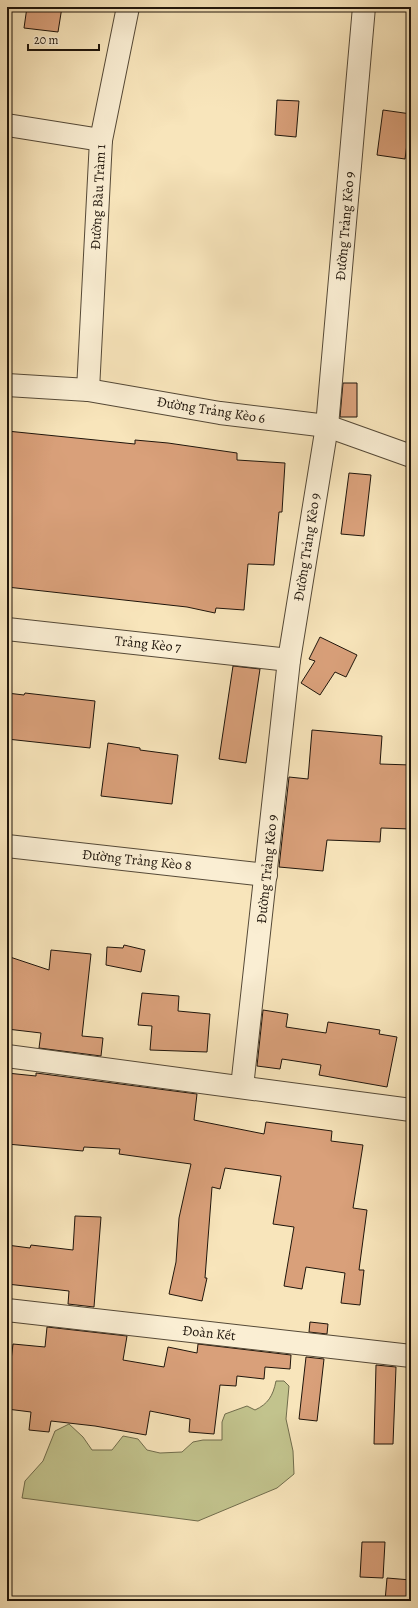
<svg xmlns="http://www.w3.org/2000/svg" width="418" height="1608" font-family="Alegreya,serif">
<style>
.green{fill:#c2c38d;stroke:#706c4c}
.building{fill:#d9a07a;stroke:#1f150b}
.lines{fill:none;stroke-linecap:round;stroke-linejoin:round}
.minor-casing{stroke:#554937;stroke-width:24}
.minor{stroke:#faeed3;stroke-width:22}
.labels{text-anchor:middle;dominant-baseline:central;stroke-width:3;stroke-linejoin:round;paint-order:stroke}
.street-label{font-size:14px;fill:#1f150b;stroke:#faeed3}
</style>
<rect width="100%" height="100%" fill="#f8e5bb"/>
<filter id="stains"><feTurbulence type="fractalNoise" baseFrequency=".005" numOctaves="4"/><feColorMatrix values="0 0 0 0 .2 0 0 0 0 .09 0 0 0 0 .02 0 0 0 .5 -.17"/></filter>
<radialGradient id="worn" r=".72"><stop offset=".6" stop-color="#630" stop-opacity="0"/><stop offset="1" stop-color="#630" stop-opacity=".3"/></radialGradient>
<path class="green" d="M 276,1381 L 284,1381 L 289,1386 L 286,1419 L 293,1451 L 294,1474 L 277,1488 L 198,1521 L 22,1498 L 25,1481 L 43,1461 L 55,1431 L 69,1424 L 83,1437 L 92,1450 L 112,1450 L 123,1436 L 138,1439 L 147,1450 L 160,1453 L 182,1452 L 193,1442 L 203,1440 L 222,1440 L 222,1422 L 225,1414 L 247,1406 L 255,1410 C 268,1404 273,1396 276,1381 Z"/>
<g class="building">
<path d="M 27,7 L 62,7 L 58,32 L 24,28 Z"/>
<path d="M 277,100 L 299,101 L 296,137 L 275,135 Z"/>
<path d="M 383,110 L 411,114 L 405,159 L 377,155 Z"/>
<path d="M 343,383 L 357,383 L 357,417 L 340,417 Z"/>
<path d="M 7,431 L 135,444 L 135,440 L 168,443 L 237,453 L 237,460 L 285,463 L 282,512 L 279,512 L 274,565 L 248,564 L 244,610 L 216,608 L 215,613 L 187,607 L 7,587 Z"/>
<path d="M 349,473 L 371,475 L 364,536 L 341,534 Z"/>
<path d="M 320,637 L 357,655 L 346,677 L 335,672 L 320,695 L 301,683 L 315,661 L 309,659 Z"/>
<path d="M 233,666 L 260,669 L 246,763 L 219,759 Z"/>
<path d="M 7,693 L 24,695 L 25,693 L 95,701 L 90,748 L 7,739 Z"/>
<path d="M 312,730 L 382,736 L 380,764 L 411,765 L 411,829 L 381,828 L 380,842 L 327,840 L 323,871 L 279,867 L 289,777 L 308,779 Z"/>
<path d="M 108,743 L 140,748 L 140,750 L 178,755 L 172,804 L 101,796 Z"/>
<path d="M 124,945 L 145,950 L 141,972 L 106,965 L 107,947 L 123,948 Z"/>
<path d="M 51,950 L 91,954 L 82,1036 L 103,1038 L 101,1056 L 39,1048 L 41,1033 L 7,1029 L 7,956 L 49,970 Z"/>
<path d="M 142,993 L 179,996 L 178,1011 L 210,1014 L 207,1052 L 150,1050 L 152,1026 L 138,1025 Z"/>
<path d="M 263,1010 L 288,1014 L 286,1027 L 326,1033 L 328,1022 L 380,1030 L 379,1034 L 397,1037 L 387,1087 L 319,1075 L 321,1065 L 282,1059 L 280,1069 L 257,1066 Z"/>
<path d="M 7,1073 L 36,1076 L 36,1073 L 197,1094 L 194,1120 L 264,1134 L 266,1122 L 332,1131 L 331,1141 L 363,1145 L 353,1208 L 367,1210 L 359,1270 L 364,1270 L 360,1305 L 341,1303 L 345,1273 L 306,1267 L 302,1289 L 284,1286 L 294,1227 L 273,1224 L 281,1176 L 225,1168 L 220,1189 L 212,1187 L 205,1278 L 207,1278 L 202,1301 L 169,1294 L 176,1262 L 179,1218 L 191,1164 L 119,1154 L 120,1149 L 84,1147 L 83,1151 L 7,1144 Z"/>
<path d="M 75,1216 L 101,1217 L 94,1307 L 68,1304 L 69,1291 L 7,1284 L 7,1245 L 30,1248 L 31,1245 L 73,1250 Z"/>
<path d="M 310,1322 L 328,1324 L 327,1334 L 309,1332 Z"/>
<path d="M 47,1327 L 127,1336 L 123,1360 L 164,1367 L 168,1347 L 197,1353 L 198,1344 L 291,1355 L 290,1369 L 265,1367 L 264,1379 L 237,1376 L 236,1386 L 220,1385 L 214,1434 L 189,1432 L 190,1419 L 150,1411 L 146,1435 L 95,1426 L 51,1421 L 49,1432 L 29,1430 L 31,1412 L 7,1409 L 7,1393 L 13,1344 L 45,1347 Z"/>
<path d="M 306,1357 L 324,1359 L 317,1421 L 299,1419 Z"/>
<path d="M 376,1365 L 396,1367 L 393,1444 L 374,1444 Z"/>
<path d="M 362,1542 L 385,1542 L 383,1578 L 360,1577 Z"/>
<path d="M 387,1578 L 411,1580 L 411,1601 L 385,1601 Z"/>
</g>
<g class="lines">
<defs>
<g id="minor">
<path d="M 7,125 L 101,140"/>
<path d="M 7,385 L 88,390 L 220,413 L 327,426 L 411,456"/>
<path d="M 88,390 L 101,140 L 128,7"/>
<path d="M 7,629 L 289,660"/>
<path d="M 7,846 L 266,875"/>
<path d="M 7,1056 L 411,1110"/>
<path d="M 242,1087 L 289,660 L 327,426 L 364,7"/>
<path d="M 7,1310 L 411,1356"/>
</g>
</defs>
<use href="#minor" class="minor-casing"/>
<use href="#minor" class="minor"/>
</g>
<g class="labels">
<g class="street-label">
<text transform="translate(98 197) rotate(-87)">Đường Bàu Tràm 1</text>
<text transform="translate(345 226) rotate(-85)">Đường Trảng Kèo 9</text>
<text transform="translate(211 410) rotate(9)">Đường Trảng Kèo 6</text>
<text transform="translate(307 547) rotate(-81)">Đường Trảng Kèo 9</text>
<text transform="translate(148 644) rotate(6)">Trảng Kèo 7</text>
<text transform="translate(137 860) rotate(6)">Đường Trảng Kèo 8</text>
<text transform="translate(267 869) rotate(-84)">Đường Trảng Kèo 9</text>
<text transform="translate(209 1333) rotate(6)">Đoàn Kết</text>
</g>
</g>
<rect width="418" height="1608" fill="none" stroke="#f8e5bb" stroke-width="24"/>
<rect x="8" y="8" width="402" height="1592" fill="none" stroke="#1f150b" stroke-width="2"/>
<rect x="12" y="12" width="394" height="1584" fill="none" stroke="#1f150b"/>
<path d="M28 44v6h71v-6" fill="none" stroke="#1f150b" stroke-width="2"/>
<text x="34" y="44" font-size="12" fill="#1f150b" stroke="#faeed3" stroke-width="3" paint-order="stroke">20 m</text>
<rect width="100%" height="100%" filter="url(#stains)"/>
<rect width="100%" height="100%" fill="url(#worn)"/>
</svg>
